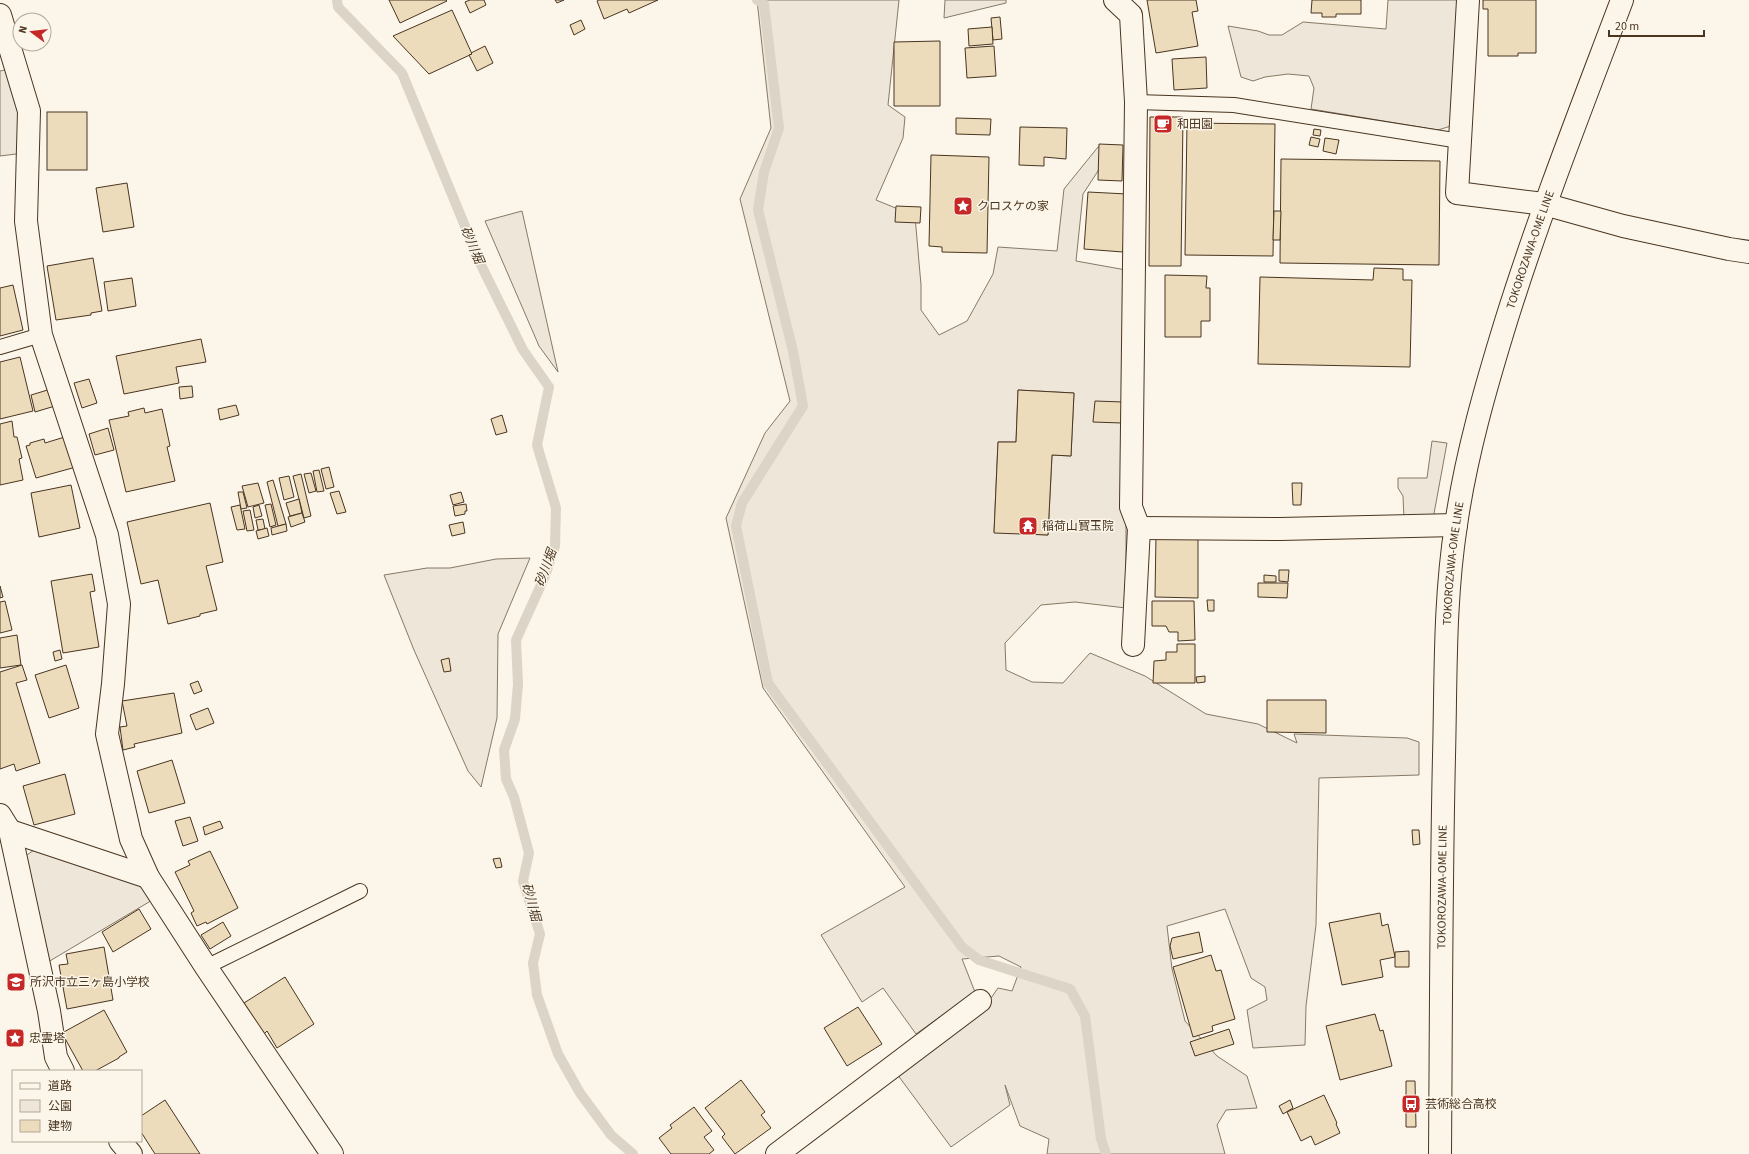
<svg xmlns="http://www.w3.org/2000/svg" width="1749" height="1154" font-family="'Source Sans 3','Noto Sans JP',sans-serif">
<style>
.green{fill:#ede6d9;stroke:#887966;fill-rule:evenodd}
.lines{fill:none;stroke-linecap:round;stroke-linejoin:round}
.stream{stroke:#dcd4c6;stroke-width:10}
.building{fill:#ecdcbc;stroke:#4a3520}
.lane-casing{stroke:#4a3520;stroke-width:16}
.street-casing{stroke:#4a3520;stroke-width:24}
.secondary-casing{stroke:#4a3520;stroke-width:24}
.lane{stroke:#fbf6e9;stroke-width:14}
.street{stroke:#fbf6e9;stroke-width:22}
.secondary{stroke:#fbf6e9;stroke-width:22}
.labels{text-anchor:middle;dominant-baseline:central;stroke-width:3;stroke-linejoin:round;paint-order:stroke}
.poi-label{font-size:12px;fill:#4a3520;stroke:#fbf6e9;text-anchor:start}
.street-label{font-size:12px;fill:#4a3520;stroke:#fbf6e9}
.water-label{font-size:13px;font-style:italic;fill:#4a3520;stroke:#fbf6e9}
</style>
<rect width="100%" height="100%" fill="#fbf6e9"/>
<g class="green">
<path d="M 757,0 L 899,0 L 888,105 L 905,117 L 903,138 L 876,200 L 915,216 L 921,285 L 921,310 L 939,335 L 967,321 L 993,274 L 998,247 L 1057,251 L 1064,189 L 1098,147 L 1105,148 L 1098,171 L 1083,194 L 1076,261 L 1126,270 L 1126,608 L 1075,602 L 1041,605 L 1005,643 L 1006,670 L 1032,682 L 1063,683 L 1090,653 L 1145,676 L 1206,714 L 1258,724 L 1297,743 L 1294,734 L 1407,738 L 1419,742 L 1419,775 L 1319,778 L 1316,925 L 1306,1006 L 1305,1045 L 1253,1048 L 1247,1010 L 1267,1000 L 1265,987 L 1251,978 L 1225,909 L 1167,926 L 1172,969 L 1185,1021 L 1217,1056 L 1247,1076 L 1257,1108 L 1226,1110 L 1217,1125 L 1225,1154 L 1047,1154 L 1049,1139 L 1020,1126 L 1005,1085 L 1010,1105 L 951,1147 L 897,1074 L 989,1001 L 998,988 L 1012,991 L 1021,967 L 999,956 L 962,959 L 975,992 L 916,1034 L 883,988 L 862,1002 L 821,935 L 905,887 L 763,688 L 726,518 L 765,433 L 790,401 L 740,199 L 771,128 ZM 1018,390 L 1074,393 L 1071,456 L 1052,455 L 1048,535 L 994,532 L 998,442 L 1016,442 Z"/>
<path d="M 945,0 L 1006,0 L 1006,3 L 944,18 Z"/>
<path d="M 1388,0 L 1460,0 L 1451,126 L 1438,130 L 1311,109 L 1314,88 L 1309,76 L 1288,74 L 1265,77 L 1253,81 L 1241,77 L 1228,26 L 1258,31 L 1269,35 L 1282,35 L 1303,22 L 1386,29 Z"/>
<path d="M 9,69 L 13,69 L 24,153 L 0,156 L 0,71 Z"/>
<path d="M 522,211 L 558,372 L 539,346 L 485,221 Z"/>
<path d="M 1432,441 L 1447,443 L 1433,519 L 1404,519 L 1403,496 L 1398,488 L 1398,478 L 1427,478 Z"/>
<path d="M 530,558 L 498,634 L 497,718 L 481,787 L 468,771 L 414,650 L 384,575 L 427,568 L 450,568 L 496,559 Z"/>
<path d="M 37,848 L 146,884 L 154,899 L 48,962 L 24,857 Z"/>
</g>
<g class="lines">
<g class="stream">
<path d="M 337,0 L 338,7 L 402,73 L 481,265 L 523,350 L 549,387 L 537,445 L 556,508 L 555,546 L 545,576 L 516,640 L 518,684 L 515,719 L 504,750 L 506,779 L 514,797 L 529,853 L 523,881 L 540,934 L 533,963 L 537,995 L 558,1054 L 580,1093 L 611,1135 L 633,1154"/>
<path d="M 757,0 L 764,4 L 779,128 L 764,172 L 758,210 L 793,351 L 803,406 L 742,503 L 736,526 L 768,683 L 962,947 L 979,960 L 1070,989 L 1085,1016 L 1101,1139 L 1106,1154"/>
</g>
</g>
<g class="building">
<path d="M 389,0 L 446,0 L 447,1 L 400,23 Z"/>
<path d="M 470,0 L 484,0 L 486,5 L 470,13 L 465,2 Z"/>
<path d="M 555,0 L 564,0 L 557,3 Z"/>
<path d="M 599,0 L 658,0 L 629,13 L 627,9 L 604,19 L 597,1 Z"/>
<path d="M 1147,0 L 1196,0 L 1198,11 L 1192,12 L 1198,46 L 1156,53 Z"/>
<path d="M 1312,0 L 1361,0 L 1361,14 L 1336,14 L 1336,17 L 1322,17 L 1322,13 L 1311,13 Z"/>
<path d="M 1483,0 L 1536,0 L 1536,53 L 1518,53 L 1518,56 L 1488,56 L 1488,9 L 1483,9 Z"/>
<path d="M 452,10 L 472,54 L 429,74 L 393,36 Z"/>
<path d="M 1000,17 L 1002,39 L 993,40 L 991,18 Z"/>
<path d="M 581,20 L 585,29 L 574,35 L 570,25 Z"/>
<path d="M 992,27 L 993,44 L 969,46 L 968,29 Z"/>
<path d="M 940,41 L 940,106 L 894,106 L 894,42 Z"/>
<path d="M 485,46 L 493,63 L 477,71 L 469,55 L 472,54 L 471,53 Z"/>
<path d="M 994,46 L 996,76 L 967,78 L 965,48 Z"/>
<path d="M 1206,57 L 1207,88 L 1174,90 L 1172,59 Z"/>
<rect x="47" y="112" width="40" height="58"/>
<path d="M 1150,117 L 1183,117 L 1181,266 L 1149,266 Z"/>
<path d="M 956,118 L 991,119 L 990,135 L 956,134 Z"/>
<path d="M 1187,123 L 1275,124 L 1273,256 L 1185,255 Z"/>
<path d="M 1020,127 L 1067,128 L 1066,159 L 1044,157 L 1044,166 L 1019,165 Z"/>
<path d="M 1314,129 L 1321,130 L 1320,136 L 1313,135 Z"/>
<path d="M 1311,137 L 1320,139 L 1318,147 L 1309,145 Z"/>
<path d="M 1325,138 L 1339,140 L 1336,154 L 1323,151 Z"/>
<path d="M 1099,144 L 1123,145 L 1122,181 L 1098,180 Z"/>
<path d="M 931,155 L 989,157 L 987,253 L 942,252 L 942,247 L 929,246 Z"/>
<path d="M 1281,159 L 1440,161 L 1439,265 L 1280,263 Z"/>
<path d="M 127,183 L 134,227 L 103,232 L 96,188 Z"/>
<path d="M 1088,192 L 1127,194 L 1123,252 L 1084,249 Z"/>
<path d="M 896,206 L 921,207 L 920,223 L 895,222 Z"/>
<path d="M 1274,211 L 1281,211 L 1280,240 L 1273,240 Z"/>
<path d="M 93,258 L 102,311 L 91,313 L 91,315 L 56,320 L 47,266 Z"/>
<path d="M 1374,268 L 1403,269 L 1403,280 L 1412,280 L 1410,367 L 1258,364 L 1260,277 L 1373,280 Z"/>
<path d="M 1165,275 L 1207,276 L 1206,288 L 1210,288 L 1210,321 L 1201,321 L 1201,337 L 1165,337 Z"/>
<path d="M 132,278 L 136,306 L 108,311 L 104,282 Z"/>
<path d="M 13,285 L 23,330 L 0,336 L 0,288 Z"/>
<path d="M 201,339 L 206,362 L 176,367 L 179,383 L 124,394 L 116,356 Z"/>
<path d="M 20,357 L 33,411 L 0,419 L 0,362 Z"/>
<path d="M 89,379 L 97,403 L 82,408 L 74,383 Z"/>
<path d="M 192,386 L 193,397 L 180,399 L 179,387 Z"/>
<path d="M 51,389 L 55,406 L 35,412 L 31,395 Z"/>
<path d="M 1018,390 L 1074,393 L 1071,456 L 1052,455 L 1048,535 L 994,533 L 998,442 L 1016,442 Z"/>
<path d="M 1095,401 L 1123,402 L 1122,423 L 1093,422 Z"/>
<path d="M 236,405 L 239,415 L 220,420 L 218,409 Z"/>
<path d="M 144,408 L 145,413 L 162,409 L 170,446 L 167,447 L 175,481 L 126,492 L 109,420 L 129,416 L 128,412 Z"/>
<path d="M 502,415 L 507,432 L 496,435 L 491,419 Z"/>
<path d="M 12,421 L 14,437 L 17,437 L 22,458 L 19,459 L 23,480 L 0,485 L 0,424 Z"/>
<path d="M 108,428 L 114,450 L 95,455 L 89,434 Z"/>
<path d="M 68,436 L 76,467 L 36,478 L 26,446 L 30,445 L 30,443 L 44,439 L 45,443 Z"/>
<path d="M 329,467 L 334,487 L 326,489 L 321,469 Z"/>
<path d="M 319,470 L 324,491 L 317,492 L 313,471 Z"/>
<path d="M 311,473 L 316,491 L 309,493 L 304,474 Z"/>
<path d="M 301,474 L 311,516 L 304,518 L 293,476 Z"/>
<path d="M 289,476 L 294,497 L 284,500 L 279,478 Z"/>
<path d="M 273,480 L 286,524 L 278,526 L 267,482 Z"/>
<path d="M 258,483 L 264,503 L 248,507 L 242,486 Z"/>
<path d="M 1292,483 L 1302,483 L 1301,505 L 1293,505 Z"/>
<path d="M 71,485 L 80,528 L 39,537 L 31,493 Z"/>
<path d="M 339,491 L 346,512 L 337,514 L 330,493 Z"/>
<path d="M 238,492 L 243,492 L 247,508 L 241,509 Z"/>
<path d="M 461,492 L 464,502 L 453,505 L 450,495 Z"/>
<path d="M 299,499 L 302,513 L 290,516 L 286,503 Z"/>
<path d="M 210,503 L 223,562 L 206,566 L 217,610 L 200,614 L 200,616 L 168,624 L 158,580 L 141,584 L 127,522 Z"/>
<path d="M 271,504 L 276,525 L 270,527 L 265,505 Z"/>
<path d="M 466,504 L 467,511 L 465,511 L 465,514 L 455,516 L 453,506 Z"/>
<path d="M 240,505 L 245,529 L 237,530 L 231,507 Z"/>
<path d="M 259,505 L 262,516 L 255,518 L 253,507 Z"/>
<path d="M 250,510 L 254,530 L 247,531 L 243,511 Z"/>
<path d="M 302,513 L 305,522 L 291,527 L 288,517 Z"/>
<path d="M 263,519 L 265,529 L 258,530 L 256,520 Z"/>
<path d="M 463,522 L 465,533 L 452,536 L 449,525 Z"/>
<path d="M 286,524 L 287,531 L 272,535 L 271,528 Z"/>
<path d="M 267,528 L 269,536 L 258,539 L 256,531 Z"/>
<path d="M 1156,535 L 1198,535 L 1198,598 L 1155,597 Z"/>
<path d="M 1279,570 L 1289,570 L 1288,582 L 1279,581 Z"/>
<path d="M 92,574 L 95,591 L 90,592 L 99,647 L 63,653 L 51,581 Z"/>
<path d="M 1264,575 L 1276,576 L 1276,582 L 1264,582 Z"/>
<path d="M 1258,583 L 1288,583 L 1287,598 L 1258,597 Z"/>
<path d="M 0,586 L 3,597 L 0,598 Z"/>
<path d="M 1207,600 L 1214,600 L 1214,611 L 1208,611 Z"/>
<path d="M 5,601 L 12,630 L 0,633 L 0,602 Z"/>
<path d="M 1152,601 L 1194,601 L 1195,640 L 1178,641 L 1178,632 L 1169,632 L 1166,626 L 1152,626 Z"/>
<path d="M 17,635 L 21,665 L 0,668 L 0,638 Z"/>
<path d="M 1177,644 L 1195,644 L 1195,683 L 1153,683 L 1154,661 L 1166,660 L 1166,652 L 1177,652 Z"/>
<path d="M 60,650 L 62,659 L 55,661 L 53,652 Z"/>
<path d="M 449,658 L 451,671 L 444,672 L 441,660 Z"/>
<path d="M 22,665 L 27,680 L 16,683 L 40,763 L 16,771 L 14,764 L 0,769 L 0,672 Z"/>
<path d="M 66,665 L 79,708 L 49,718 L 35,675 Z"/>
<path d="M 1205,676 L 1205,682 L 1197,683 L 1196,677 Z"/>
<path d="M 198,681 L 202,691 L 194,694 L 190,684 Z"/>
<path d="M 174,693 L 182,733 L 134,744 L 135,747 L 123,750 L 120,727 L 127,726 L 122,701 Z"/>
<path d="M 1267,700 L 1326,700 L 1326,733 L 1267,732 Z"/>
<path d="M 208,708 L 214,723 L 196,730 L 190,715 Z"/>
<path d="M 172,760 L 185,803 L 149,813 L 137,771 Z"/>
<path d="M 65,774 L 75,814 L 34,825 L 23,786 Z"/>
<path d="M 190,817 L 198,841 L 183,846 L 175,821 Z"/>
<path d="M 220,821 L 223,828 L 205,835 L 203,827 Z"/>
<path d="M 1412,830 L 1419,830 L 1420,844 L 1413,845 Z"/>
<path d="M 210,851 L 238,908 L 207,924 L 206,922 L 197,926 L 191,913 L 194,911 L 175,872 L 190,865 L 188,861 Z"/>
<path d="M 500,858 L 502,867 L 496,868 L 493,859 Z"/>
<path d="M 139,909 L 151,929 L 113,952 L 102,932 Z"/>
<path d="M 1380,913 L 1382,926 L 1388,924 L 1395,957 L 1380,960 L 1383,977 L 1342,985 L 1329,923 Z"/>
<path d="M 223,922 L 231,936 L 210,949 L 201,935 Z"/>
<path d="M 1199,932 L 1203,952 L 1173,959 L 1170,946 L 1172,938 Z"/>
<path d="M 104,947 L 113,1000 L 67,1009 L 59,965 L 68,964 L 66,954 Z"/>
<path d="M 1409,951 L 1409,967 L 1395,967 L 1395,952 Z"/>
<path d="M 1211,955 L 1216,971 L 1221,970 L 1235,1019 L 1212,1026 L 1213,1031 L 1193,1037 L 1173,967 Z"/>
<path d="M 285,977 L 314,1024 L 277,1048 L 267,1031 L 264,1034 L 244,1003 Z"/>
<path d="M 858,1007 L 882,1044 L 847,1066 L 824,1028 Z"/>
<path d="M 104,1010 L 127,1052 L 119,1057 L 119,1058 L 95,1071 L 83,1071 L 62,1033 Z"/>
<path d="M 1375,1014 L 1380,1031 L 1383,1030 L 1392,1066 L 1340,1080 L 1326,1026 Z"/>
<path d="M 1229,1029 L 1234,1044 L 1195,1056 L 1190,1042 Z"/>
<path d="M 741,1080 L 765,1112 L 761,1115 L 771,1128 L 735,1154 L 722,1137 L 725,1134 L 705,1108 Z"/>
<path d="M 1406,1081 L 1415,1081 L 1416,1127 L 1406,1127 Z"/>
<path d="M 1324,1095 L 1337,1123 L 1336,1124 L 1340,1133 L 1315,1145 L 1311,1136 L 1301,1141 L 1287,1112 Z"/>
<path d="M 165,1100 L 200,1154 L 155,1154 L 141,1132 L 141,1116 Z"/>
<path d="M 1290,1100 L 1293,1108 L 1283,1114 L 1279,1106 Z"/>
<path d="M 694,1107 L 712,1131 L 704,1137 L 714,1150 L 709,1154 L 671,1154 L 659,1138 L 672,1128 L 670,1125 Z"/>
</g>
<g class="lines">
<defs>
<g id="lane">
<path d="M 1136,102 L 1234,105 L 1460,141"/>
<path d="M 0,347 L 41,335"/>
<path d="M 206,967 L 360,891"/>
</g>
<g id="street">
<path d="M 1115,0 L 1131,15 L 1136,102 L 1131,507 L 1139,528 L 1133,645"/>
<path d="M 1468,0 L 1457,193 L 1544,204 L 1623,226 L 1729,249 L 1749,252"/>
<path d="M 0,15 L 29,111 L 26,221 L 41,335 L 107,535 L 119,604 L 113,684 L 107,734 L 131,839 L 148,877 L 206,967 L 332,1154"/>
<path d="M 1139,528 L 1280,529 L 1456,525"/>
<path d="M 0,815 L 10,831 L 49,1011 L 56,1057 L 63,1071"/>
<path d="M 10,831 L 148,877"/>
<path d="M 120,1141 L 131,1154"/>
<path d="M 777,1154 L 980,1001"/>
</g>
<g id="secondary">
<path id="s1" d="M 1440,1154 C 1441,1021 1441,889 1444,756 C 1446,679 1444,602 1456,525 C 1466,455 1486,386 1507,318 C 1541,210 1582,106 1622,0"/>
</g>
</defs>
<use href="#lane" class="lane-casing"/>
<use href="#street" class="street-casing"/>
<use href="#secondary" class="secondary-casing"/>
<use href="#lane" class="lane"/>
<use href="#street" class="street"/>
<use href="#secondary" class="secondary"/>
</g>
<defs>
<symbol id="cafe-square" viewBox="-11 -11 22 22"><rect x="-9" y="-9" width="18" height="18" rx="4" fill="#c62828" stroke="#fbf6e9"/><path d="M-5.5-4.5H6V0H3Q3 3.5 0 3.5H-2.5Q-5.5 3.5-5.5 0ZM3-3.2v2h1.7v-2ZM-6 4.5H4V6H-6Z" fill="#fff"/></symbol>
<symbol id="sight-square" viewBox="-11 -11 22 22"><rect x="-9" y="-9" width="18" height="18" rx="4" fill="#c62828" stroke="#fbf6e9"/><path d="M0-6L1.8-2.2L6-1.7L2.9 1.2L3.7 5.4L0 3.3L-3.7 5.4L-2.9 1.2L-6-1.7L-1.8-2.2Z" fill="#fff"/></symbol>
<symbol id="temple-square" viewBox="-11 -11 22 22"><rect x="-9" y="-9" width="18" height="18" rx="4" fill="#c62828" stroke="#fbf6e9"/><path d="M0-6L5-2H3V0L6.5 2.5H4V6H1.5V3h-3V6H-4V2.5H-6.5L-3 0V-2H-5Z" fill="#fff"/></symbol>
<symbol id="school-square" viewBox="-11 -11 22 22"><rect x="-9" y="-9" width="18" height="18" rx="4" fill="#c62828" stroke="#fbf6e9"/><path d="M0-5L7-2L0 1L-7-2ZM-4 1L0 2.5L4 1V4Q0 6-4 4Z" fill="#fff"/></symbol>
<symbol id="bus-square" viewBox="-11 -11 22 22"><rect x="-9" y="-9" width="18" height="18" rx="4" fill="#c62828" stroke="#fbf6e9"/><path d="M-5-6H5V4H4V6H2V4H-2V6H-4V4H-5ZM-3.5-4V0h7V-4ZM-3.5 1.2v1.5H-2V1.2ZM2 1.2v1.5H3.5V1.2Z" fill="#fff"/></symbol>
</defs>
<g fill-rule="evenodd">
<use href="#cafe-square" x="1152" y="113" width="22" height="22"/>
<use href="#sight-square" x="952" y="195" width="22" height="22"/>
<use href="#temple-square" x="1017" y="515" width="22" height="22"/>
<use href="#school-square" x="5" y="971" width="22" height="22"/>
<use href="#sight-square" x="4" y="1027" width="22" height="22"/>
<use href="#bus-square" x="1400" y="1093" width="22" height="22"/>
</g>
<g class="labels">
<g class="poi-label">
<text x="1177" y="124">和田園</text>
<text x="977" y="206">クロスケの家</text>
<text x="1042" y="526">稲荷山寳玉院</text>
<text x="30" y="982">所沢市立三ヶ島小学校</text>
<text x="29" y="1038">忠霊塔</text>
<text x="1425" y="1104">芸術総合高校</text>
</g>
<g class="street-label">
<text stroke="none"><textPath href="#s1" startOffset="915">TOKOROZAWA-OME LINE</textPath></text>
<text stroke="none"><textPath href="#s1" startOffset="591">TOKOROZAWA-OME LINE</textPath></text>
<text stroke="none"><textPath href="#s1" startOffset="267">TOKOROZAWA-OME LINE</textPath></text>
</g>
<g class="water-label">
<text transform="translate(472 245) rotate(67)">砂川堀</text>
<text transform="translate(546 568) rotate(-70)">砂川堀</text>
<text transform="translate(531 902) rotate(75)">砂川堀</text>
</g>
</g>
<rect x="12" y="1070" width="130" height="72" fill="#fbf6e9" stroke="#b4a999"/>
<rect x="20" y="1083" width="20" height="6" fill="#fbf6e9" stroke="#b4a999"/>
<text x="48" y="1090" font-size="12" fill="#4a3520">道路</text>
<rect x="20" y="1100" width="20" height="12" fill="#ede6d9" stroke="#b4a999"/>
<text x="48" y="1110" font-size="12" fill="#4a3520">公園</text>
<rect x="20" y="1120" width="20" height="12" fill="#ecdcbc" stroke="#b4a999"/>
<text x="48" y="1130" font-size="12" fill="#4a3520">建物</text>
<g transform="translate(32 32) rotate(285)"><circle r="19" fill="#fbf6e9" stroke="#b4a999"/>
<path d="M0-3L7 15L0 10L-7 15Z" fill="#c62828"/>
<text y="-6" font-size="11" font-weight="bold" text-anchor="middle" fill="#4a3520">N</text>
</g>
<path d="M1609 30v6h95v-6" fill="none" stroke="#4a3520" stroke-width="2"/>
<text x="1615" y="30" font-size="12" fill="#4a3520" stroke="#fbf6e9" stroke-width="3" paint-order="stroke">20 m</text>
</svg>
